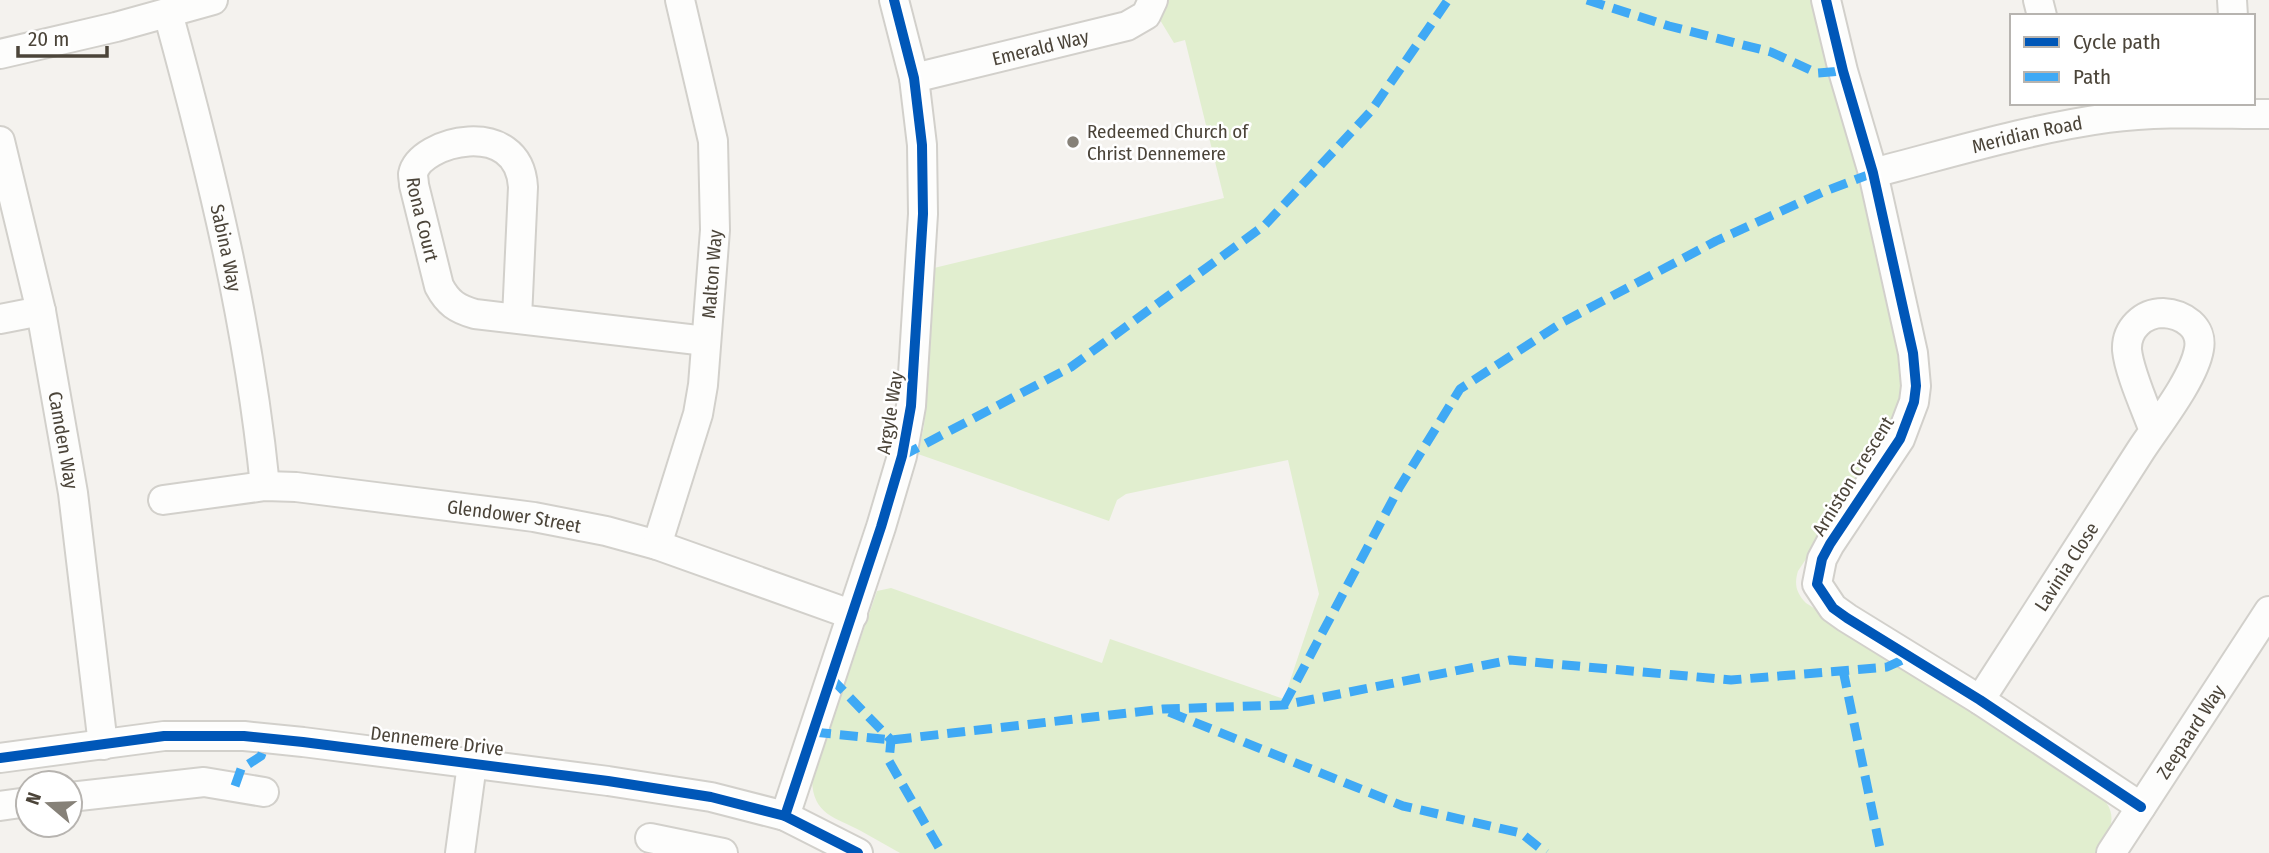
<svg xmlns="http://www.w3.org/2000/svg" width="2269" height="853" font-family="'Fira Sans Condensed',sans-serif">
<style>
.green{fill:#e1eecf}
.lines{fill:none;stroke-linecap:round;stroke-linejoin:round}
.street-casing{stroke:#d2d0cb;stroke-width:32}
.street{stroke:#fdfdfc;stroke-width:28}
.quiet{stroke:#3fa9f5;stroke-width:9;stroke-dasharray:18 9;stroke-linecap:butt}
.cycleway-casing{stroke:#fff;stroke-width:15}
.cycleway{stroke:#0057b8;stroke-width:10}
.poi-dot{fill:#868178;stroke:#fff;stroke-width:2.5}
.labels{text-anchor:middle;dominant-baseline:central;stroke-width:5;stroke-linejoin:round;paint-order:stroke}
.street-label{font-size:19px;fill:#4b4439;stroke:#fff}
.poi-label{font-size:19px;fill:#4b4439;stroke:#fff;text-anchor:start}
</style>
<rect width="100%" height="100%" fill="#f4f2ee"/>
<path class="green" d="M 1166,0 L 1816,0 L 1905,361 L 1905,392 L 1890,433 L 1798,571 C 1794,584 1796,593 1806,603 L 2092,787 C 2120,812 2114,823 2098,853 L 900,853 C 887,846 874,838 861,831 C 835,817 813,815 812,780 L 877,591 L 891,588 L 1102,663 L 1110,639 L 1284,699 L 1319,594 L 1288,460 L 1126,494 L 1117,500 L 1109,521 L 918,454 L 924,426 L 934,268 L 1224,198 L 1185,40 L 1174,43 L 1160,20 L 1165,9 Z"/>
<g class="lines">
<defs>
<g id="street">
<path d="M 1826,0 L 1843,71 L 1873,173 L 1913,353 L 1916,386 L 1914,402 L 1900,439 L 1830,544 L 1822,559 L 1817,584 L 1833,608 L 1847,618 L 1980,700 L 2141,807"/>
<path d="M 2038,0 L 2042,16"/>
<path d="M 2232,0 L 2233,16"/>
<path id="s1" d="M 168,13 C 211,170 249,324 265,486"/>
<path d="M 0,54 L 116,27 L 213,0"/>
<path id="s2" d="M 914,78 L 1127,26 L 1146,15 L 1153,0"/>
<path id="s3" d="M 0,141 L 41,311 L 73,493 L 103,745"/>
<path id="s4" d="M 1873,173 C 1951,153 2028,129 2108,118 C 2161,111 2216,114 2269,114"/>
<path id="s5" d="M 517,318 L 523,187 C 519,116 419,141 413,174 C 413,178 414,181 414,185 L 439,286 C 448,303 457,309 475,314 L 706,341"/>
<path d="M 0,319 L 41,311"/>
<path id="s6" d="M 163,500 L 265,486 L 296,487 L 534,517 L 606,531 L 657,545 L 853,615"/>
<path id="s7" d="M 657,545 L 698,414 L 703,385 L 715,230 L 713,141 L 680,0"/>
<path id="s8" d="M 1980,700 C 2034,617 2087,534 2141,450 C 2158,424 2194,379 2199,349 C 2203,327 2183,314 2163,313 C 2143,313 2126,329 2127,350 C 2129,372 2146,409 2154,431"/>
<path d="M 0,758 L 164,736 L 244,736 L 303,742 L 608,781 L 711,797 L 785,816 L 858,853"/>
<path d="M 70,797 L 204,782 L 264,792"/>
<path d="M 0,806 L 28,802"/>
<path d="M 785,816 L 881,527 L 902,456 L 911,406 L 923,214 L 922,145 L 914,78 L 894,0"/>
<path d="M 650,838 L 723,853"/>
<path d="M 460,853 L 472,764"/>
<path id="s9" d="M 2111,853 L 2269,611"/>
</g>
</defs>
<use href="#street" class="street-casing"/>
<use href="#street" class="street"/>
<g class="quiet">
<path d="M 1587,0 L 1669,26 L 1771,52 L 1817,73 L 1843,71"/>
<path d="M 902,456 L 1071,367 L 1265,225 L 1371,111 L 1448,0"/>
<path d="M 1843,670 L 1881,853"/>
<path d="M 831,678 L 891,740 L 889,761 L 942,853"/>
<path d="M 1284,705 L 1399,488 L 1460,389 L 1563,322 L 1716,241 L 1823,192 L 1873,173"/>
<path d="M 1169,712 L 1403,806 L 1521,833 L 1546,853"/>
<path d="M 813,732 L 891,740 L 1163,709 L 1284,705 L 1510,660 L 1731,680 L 1887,667 L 1909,657"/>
<path d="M 235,786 L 241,769 L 261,756 L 268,738"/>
</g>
<defs>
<g id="cycleway">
<path d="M 1826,0 L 1843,71 L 1873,173 L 1913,353 L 1916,386 L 1914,402 L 1900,439 L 1830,544 L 1822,559 L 1817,584 L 1833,608 L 1847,618 L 1980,700 L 2141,807"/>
<path d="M 0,758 L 164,736 L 244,736 L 303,742 L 608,781 L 711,797 L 785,816 L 858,853"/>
<path d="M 785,816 L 881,527 L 902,456 L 911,406 L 923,214 L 922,145 L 914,78 L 894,0"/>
</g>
</defs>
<use href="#cycleway" class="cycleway-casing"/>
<use href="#cycleway" class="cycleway"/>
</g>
<circle class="poi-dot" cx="1073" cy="142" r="7"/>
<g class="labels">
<g class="street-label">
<text stroke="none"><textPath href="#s2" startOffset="130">Emerald Way</textPath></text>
<text stroke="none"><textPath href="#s4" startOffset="159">Meridian Road</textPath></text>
<text stroke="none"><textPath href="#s5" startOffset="326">Rona Court</textPath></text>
<text stroke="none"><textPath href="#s1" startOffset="242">Sabina Way</textPath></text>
<text stroke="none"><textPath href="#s7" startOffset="278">Malton Way</textPath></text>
<text transform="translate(890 413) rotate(-81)">Argyle Way</text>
<text stroke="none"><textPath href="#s3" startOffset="306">Camden Way</textPath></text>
<text transform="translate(1853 476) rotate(-58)">Arniston Crescent</text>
<text stroke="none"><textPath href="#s6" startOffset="354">Glendower Street</textPath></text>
<text stroke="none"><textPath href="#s8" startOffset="159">Lavinia Close</textPath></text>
<text stroke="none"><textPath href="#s9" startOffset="145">Zeepaard Way</textPath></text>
<text transform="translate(437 741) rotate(7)">Dennemere Drive</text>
</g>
<g class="poi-label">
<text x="1087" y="131">Redeemed Church of<tspan x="1087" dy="22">Christ Dennemere</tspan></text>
</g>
</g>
<rect x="2010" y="14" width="245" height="91" fill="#ffffff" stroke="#b7b4b0" stroke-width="2"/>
<rect x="2024" y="37" width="35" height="10" fill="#0057b8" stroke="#b7b4b0" stroke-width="2"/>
<text x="2073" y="49" font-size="21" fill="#4b4439">Cycle path</text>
<rect x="2024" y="72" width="35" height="10" fill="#3fa9f5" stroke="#b7b4b0" stroke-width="2"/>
<text x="2073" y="84" font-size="21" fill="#4b4439">Path</text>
<g transform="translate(49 804) rotate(289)"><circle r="33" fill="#ffffff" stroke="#b7b4b0" stroke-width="2"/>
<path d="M0-5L12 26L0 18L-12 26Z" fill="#868178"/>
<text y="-10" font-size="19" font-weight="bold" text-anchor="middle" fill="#4b4439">N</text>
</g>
<path d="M18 46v10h89v-10" fill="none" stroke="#4b4439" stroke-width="3.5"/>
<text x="28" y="46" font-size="21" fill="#4b4439" stroke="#ffffff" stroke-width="5" paint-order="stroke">20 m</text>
</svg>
